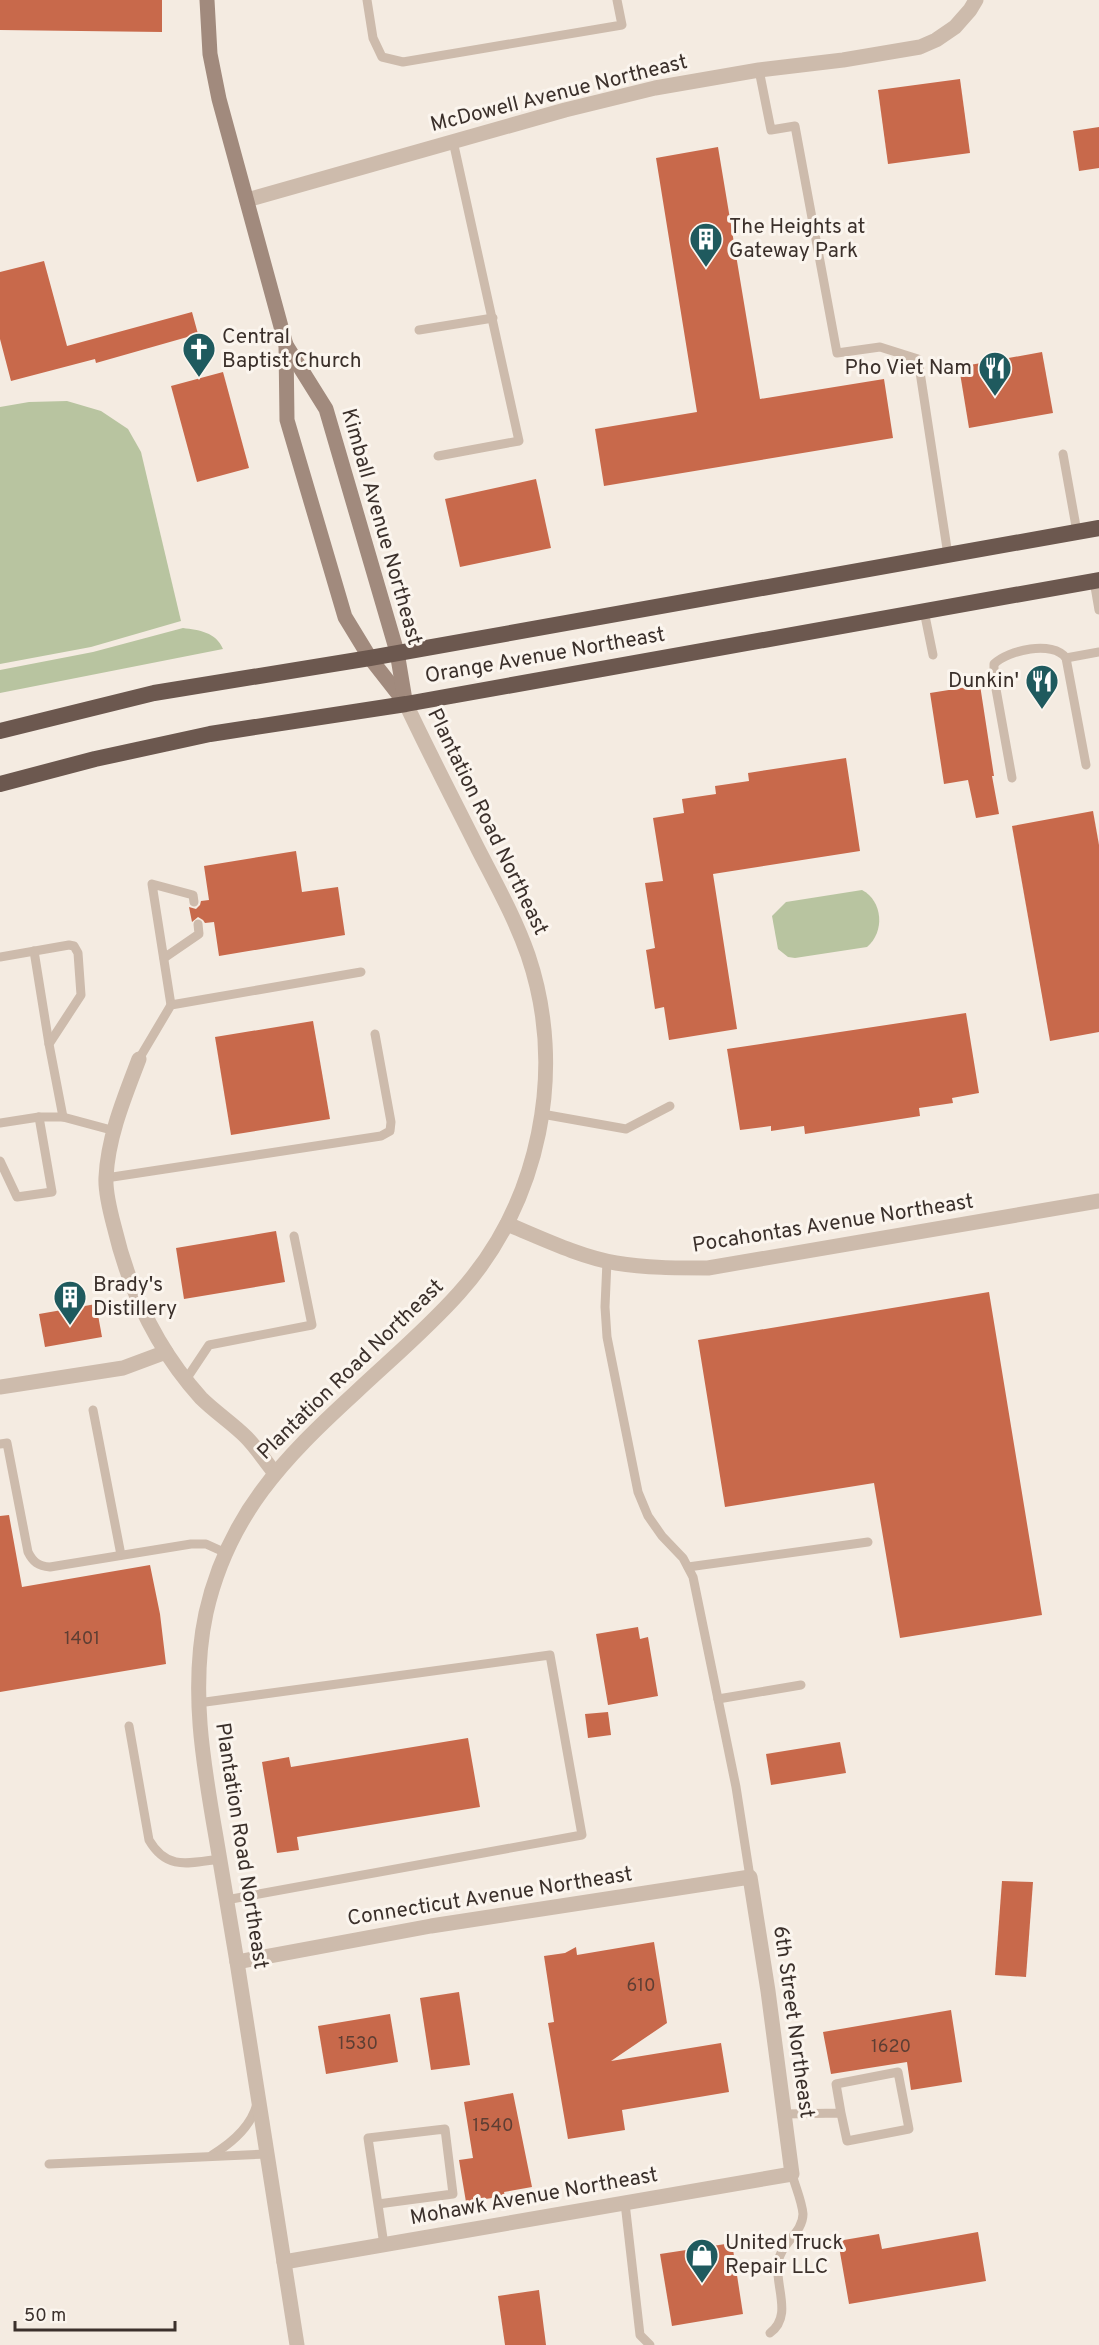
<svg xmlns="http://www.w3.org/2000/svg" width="1099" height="2345" font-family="Overpass,sans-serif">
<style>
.green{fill:#b8c4a0}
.building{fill:#c8694b}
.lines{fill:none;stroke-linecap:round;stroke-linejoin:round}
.service{stroke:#cdbbac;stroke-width:9}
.minor{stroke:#cdbbac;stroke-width:15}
.tertiary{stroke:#cdbbac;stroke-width:15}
.secondary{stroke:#a18a7d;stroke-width:15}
.trunk{stroke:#6c584f;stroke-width:16}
.labels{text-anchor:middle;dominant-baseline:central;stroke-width:6;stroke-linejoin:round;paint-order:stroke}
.number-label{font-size:18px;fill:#5e3e33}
.street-label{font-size:21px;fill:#3b302b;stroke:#fbf5ee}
.poi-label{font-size:21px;fill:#3b302b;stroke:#fbf5ee;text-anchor:start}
</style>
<rect width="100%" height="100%" fill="#f4ebe1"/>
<g class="green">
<path d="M 67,401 L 101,411 L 128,429 L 141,452 L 181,621 L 91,647 L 0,664 L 0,407 L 29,402 Z"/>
<path d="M 183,628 C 199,630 216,632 223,649 L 0,693 L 0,670 L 93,652 Z"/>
<path d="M 862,890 C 883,901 885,932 867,947 L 795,958 L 788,957 L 778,949 L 772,916 L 786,902 Z"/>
</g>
<g class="building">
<path d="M 0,0 L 162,0 L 162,32 L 0,30 Z"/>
<path d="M 960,79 L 970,153 L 888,164 L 878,90 Z"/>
<path d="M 1099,127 L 1099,168 L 1079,171 L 1073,131 Z"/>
<path d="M 718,147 L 760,399 L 884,379 L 893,438 L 604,486 L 595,429 L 697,412 L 656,158 Z"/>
<path d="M 44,261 L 67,346 L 192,312 L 198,334 L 96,363 L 95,359 L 11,381 L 0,339 L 0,272 Z"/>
<path d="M 1042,352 L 1053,413 L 969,428 L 959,367 Z"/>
<path d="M 223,372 L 249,468 L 197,482 L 171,386 Z"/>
<path d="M 536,479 L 551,548 L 460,567 L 445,499 Z"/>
<path d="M 980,685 L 994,776 L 992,776 L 999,814 L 976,818 L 968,780 L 944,784 L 930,693 Z"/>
<path d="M 846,758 L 860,851 L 713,874 L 737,1029 L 669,1040 L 664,1007 L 655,1009 L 646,950 L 655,948 L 645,883 L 663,881 L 653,818 L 684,813 L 682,799 L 716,794 L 715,786 L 749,781 L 748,773 Z"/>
<path d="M 1093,811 L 1099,845 L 1099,1032 L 1050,1041 L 1012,826 Z"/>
<path d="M 296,851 L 302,892 L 338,887 L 345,935 L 219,956 L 214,922 L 205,923 L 203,920 L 198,917 L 192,922 L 189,907 L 196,909 L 200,905 L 201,901 L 209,900 L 204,866 Z"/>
<path d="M 966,1013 L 979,1093 L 952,1098 L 953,1103 L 919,1108 L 920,1116 L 805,1134 L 804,1126 L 771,1131 L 771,1126 L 740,1130 L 727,1049 Z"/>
<path d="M 313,1021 L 330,1119 L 231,1135 L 215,1037 Z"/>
<path d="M 276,1231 L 285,1282 L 184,1299 L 176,1248 Z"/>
<path d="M 989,1292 L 1042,1615 L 900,1638 L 874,1483 L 725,1507 L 698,1340 Z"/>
<path d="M 96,1304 L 102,1337 L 45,1347 L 39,1314 Z"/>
<path d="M 9,1515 L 22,1587 L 150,1565 L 160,1614 L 166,1664 L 0,1692 L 0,1516 Z"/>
<path d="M 638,1627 L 640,1639 L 648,1637 L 658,1696 L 608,1705 L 596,1634 Z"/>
<path d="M 608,1712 L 611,1735 L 588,1738 L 585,1714 Z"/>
<path d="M 468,1738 L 480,1807 L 297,1837 L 299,1850 L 277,1853 L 262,1762 L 289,1757 L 291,1767 Z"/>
<path d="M 840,1742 L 846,1773 L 771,1785 L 766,1754 Z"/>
<path d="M 1002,1881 L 1033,1882 L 1026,1977 L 995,1975 Z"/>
<path d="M 654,1942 L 667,2023 L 611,2061 L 721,2043 L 729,2092 L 622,2110 L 625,2130 L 568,2139 L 548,2023 L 554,2022 L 544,1956 L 565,1953 L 576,1947 L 577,1955 Z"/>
<path d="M 459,1992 L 470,2065 L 431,2070 L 420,1998 Z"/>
<path d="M 951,2010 L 962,2082 L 911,2090 L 907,2062 L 831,2074 L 823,2032 Z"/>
<path d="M 390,2014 L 398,2062 L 326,2074 L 318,2026 Z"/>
<path d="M 513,2093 L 532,2187 L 504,2192 L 505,2196 L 466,2202 L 459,2160 L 473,2158 L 464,2102 Z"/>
<path d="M 978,2232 L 986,2281 L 849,2304 L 838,2241 L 879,2234 L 882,2249 Z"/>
<path d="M 732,2243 L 743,2314 L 672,2326 L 660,2254 Z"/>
<path d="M 539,2290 L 546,2345 L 505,2345 L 498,2296 Z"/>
</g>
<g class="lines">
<g class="service">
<path d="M 367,0 L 373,38 L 382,57 L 403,62 L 622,25 L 617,0"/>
<path d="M 759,70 L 771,130 L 795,126 L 837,353 L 880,347 L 918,359 L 948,555"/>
<path d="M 419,330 L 493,318"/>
<path d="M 1063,454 L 1077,532"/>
<path d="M 438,456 L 519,441 L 453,141"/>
<path d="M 1094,581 L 1099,610"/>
<path d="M 924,611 L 933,655"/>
<path d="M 1066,658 L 1099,652"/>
<path d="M 1012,778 L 994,678 L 994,664 C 1008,650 1053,640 1066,658 L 1086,765"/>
<path d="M 34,951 L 49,1044"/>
<path d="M 0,957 L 69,945 L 74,946 L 78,953 L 81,995 L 49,1044 L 63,1117"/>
<path d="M 164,958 L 199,934 L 198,924"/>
<path d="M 171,1005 L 152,884 L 193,895 L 194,902"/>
<path d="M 139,1059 L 171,1005 L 361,972"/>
<path d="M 542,1114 L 626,1129 L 670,1106"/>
<path d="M 0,1123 L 39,1117"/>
<path d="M 0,1161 L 17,1197 L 52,1192 L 39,1117 L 63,1117 L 115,1131"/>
<path d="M 106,1178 L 381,1136 L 390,1131 L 391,1122 L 375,1034"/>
<path d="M 607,1261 L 605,1307 L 607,1337 L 638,1492 L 648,1516 L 662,1536 L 683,1558 L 693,1577 L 736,1787 L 750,1877"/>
<path d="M 187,1378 L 209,1345 L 312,1325 L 294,1236"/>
<path d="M 93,1410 L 121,1555"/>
<path d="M 0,1444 L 7,1443 L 28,1552 C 33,1562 38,1566 50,1567 L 191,1544 L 206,1544 L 226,1553"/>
<path d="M 688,1567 L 868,1542"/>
<path d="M 718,1699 L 801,1685"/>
<path d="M 198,1703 L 550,1655 L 582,1835 L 226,1900"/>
<path d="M 129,1726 L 149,1840 C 167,1871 189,1863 220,1859"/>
<path d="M 784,2114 L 841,2113 L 836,2084 L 898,2072 L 909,2129 L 847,2141 L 841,2113"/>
<path d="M 212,2155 C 232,2143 251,2127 257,2104"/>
<path d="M 49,2164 L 267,2154"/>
<path d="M 625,2203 L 640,2335 L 650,2345"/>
<path d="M 378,2204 L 453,2194 L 445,2129 L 368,2138 L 384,2245"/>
<path d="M 770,2333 C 793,2316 775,2287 778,2263 C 780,2244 803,2233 803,2214 C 802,2201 795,2186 792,2174"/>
</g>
<g class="minor">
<path d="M 247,200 L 565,110 L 655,88 L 759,70 L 843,60 L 920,47 L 936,40 L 955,27 L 970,10 L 976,0"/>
<path d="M 139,1059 C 125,1096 108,1136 106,1177 C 105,1192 110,1211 114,1226 C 129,1290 156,1348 201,1398 C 215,1412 232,1423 246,1437 C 256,1447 265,1461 274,1472"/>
<path d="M 507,1224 C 541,1238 580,1257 616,1263 C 646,1268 677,1268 708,1268 L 1099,1201"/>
<path d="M 0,1387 L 123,1368 L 166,1352"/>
<path d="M 237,1962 L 431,1926 L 750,1877 L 768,1991 L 792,2174 L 284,2262"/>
</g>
<path class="tertiary" d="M 297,2345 C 277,2217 258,2089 237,1962 C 230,1920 223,1878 216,1837 C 203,1763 190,1688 206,1613 C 228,1515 284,1458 355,1393 C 390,1360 427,1329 459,1293 C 540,1203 567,1070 528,955 C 515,918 496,884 478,849 C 454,801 429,753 406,704"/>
<g class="secondary">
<path d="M 207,0 L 210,54 L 219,99 L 286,345 L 287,420 L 345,617 L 370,658 L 406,704"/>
<path d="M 286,345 L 326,409 L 397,652 L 405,700"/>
</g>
<g class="trunk">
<path d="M 0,731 L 154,693 L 370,658 L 1099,528"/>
<path d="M 0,784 L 95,759 L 210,734 L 406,704 L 1099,580"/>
</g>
</g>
<defs>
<symbol id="building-pin" viewBox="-11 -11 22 30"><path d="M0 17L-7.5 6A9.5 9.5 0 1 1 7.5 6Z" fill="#1f5a5e" stroke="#fbf5ee"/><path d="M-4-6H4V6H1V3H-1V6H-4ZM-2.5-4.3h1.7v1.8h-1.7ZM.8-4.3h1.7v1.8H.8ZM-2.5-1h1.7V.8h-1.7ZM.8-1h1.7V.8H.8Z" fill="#fff"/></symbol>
<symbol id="church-pin" viewBox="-11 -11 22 30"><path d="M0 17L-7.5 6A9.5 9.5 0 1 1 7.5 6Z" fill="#1f5a5e" stroke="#fbf5ee"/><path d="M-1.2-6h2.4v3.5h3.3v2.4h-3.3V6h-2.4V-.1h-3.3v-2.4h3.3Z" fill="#fff"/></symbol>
<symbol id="restaurant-pin" viewBox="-11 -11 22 30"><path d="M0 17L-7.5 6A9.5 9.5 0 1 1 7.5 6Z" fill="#1f5a5e" stroke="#fbf5ee"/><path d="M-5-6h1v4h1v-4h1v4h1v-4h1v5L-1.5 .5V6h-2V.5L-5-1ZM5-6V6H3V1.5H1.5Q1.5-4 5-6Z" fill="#fff"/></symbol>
<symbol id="shop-pin" viewBox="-11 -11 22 30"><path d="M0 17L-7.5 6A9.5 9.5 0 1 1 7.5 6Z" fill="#1f5a5e" stroke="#fbf5ee"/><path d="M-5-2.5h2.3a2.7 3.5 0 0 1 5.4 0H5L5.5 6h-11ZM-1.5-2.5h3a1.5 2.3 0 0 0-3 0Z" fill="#fff"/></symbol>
</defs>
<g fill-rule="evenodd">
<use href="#building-pin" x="687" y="220" width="38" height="52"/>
<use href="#church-pin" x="180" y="330" width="38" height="52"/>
<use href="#restaurant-pin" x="976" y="349" width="38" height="52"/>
<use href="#restaurant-pin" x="1023" y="662" width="38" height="52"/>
<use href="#building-pin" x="51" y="1278" width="38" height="52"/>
<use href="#shop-pin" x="683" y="2236" width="38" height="52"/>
</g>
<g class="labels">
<g class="number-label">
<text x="82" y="1639">1401</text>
<text x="641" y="1986">610</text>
<text x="358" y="2044">1530</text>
<text x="891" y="2047">1620</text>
<text x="493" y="2126">1540</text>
</g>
<g class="street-label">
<text transform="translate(559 94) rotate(-14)">McDowell Avenue Northeast</text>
<text transform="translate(381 527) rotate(74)">Kimball Avenue Northeast</text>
<text transform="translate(545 656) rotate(-10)">Orange Avenue Northeast</text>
<text transform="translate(487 822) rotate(64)">Plantation Road Northeast</text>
<text transform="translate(833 1224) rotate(-9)">Pocahontas Avenue Northeast</text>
<text transform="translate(351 1370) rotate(-44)">Plantation Road Northeast</text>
<text transform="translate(241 1846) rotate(81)">Plantation Road Northeast</text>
<text transform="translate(490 1897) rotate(-9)">Connecticut Avenue Northeast</text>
<text transform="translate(793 2022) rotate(82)">6th Street Northeast</text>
<text transform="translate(534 2197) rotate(-10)">Mohawk Avenue Northeast</text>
</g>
<g class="poi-label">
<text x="729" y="227">The Heights at<tspan x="729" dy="24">Gateway Park</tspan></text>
<text x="222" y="337">Central<tspan x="222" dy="24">Baptist Church</tspan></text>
<text x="972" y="368" text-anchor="end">Pho Viet Nam</text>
<text x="1019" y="681" text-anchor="end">Dunkin'</text>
<text x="93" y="1285">Brady's<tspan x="93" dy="24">Distillery</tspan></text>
<text x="725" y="2243">United Truck<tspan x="725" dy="24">Repair LLC</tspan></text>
</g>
</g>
<path d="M15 2321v9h160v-9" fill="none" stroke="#3b302b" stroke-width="3"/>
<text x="24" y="2321" font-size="18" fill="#3b302b" stroke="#fbf5ee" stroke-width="4.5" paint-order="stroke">50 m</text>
</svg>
